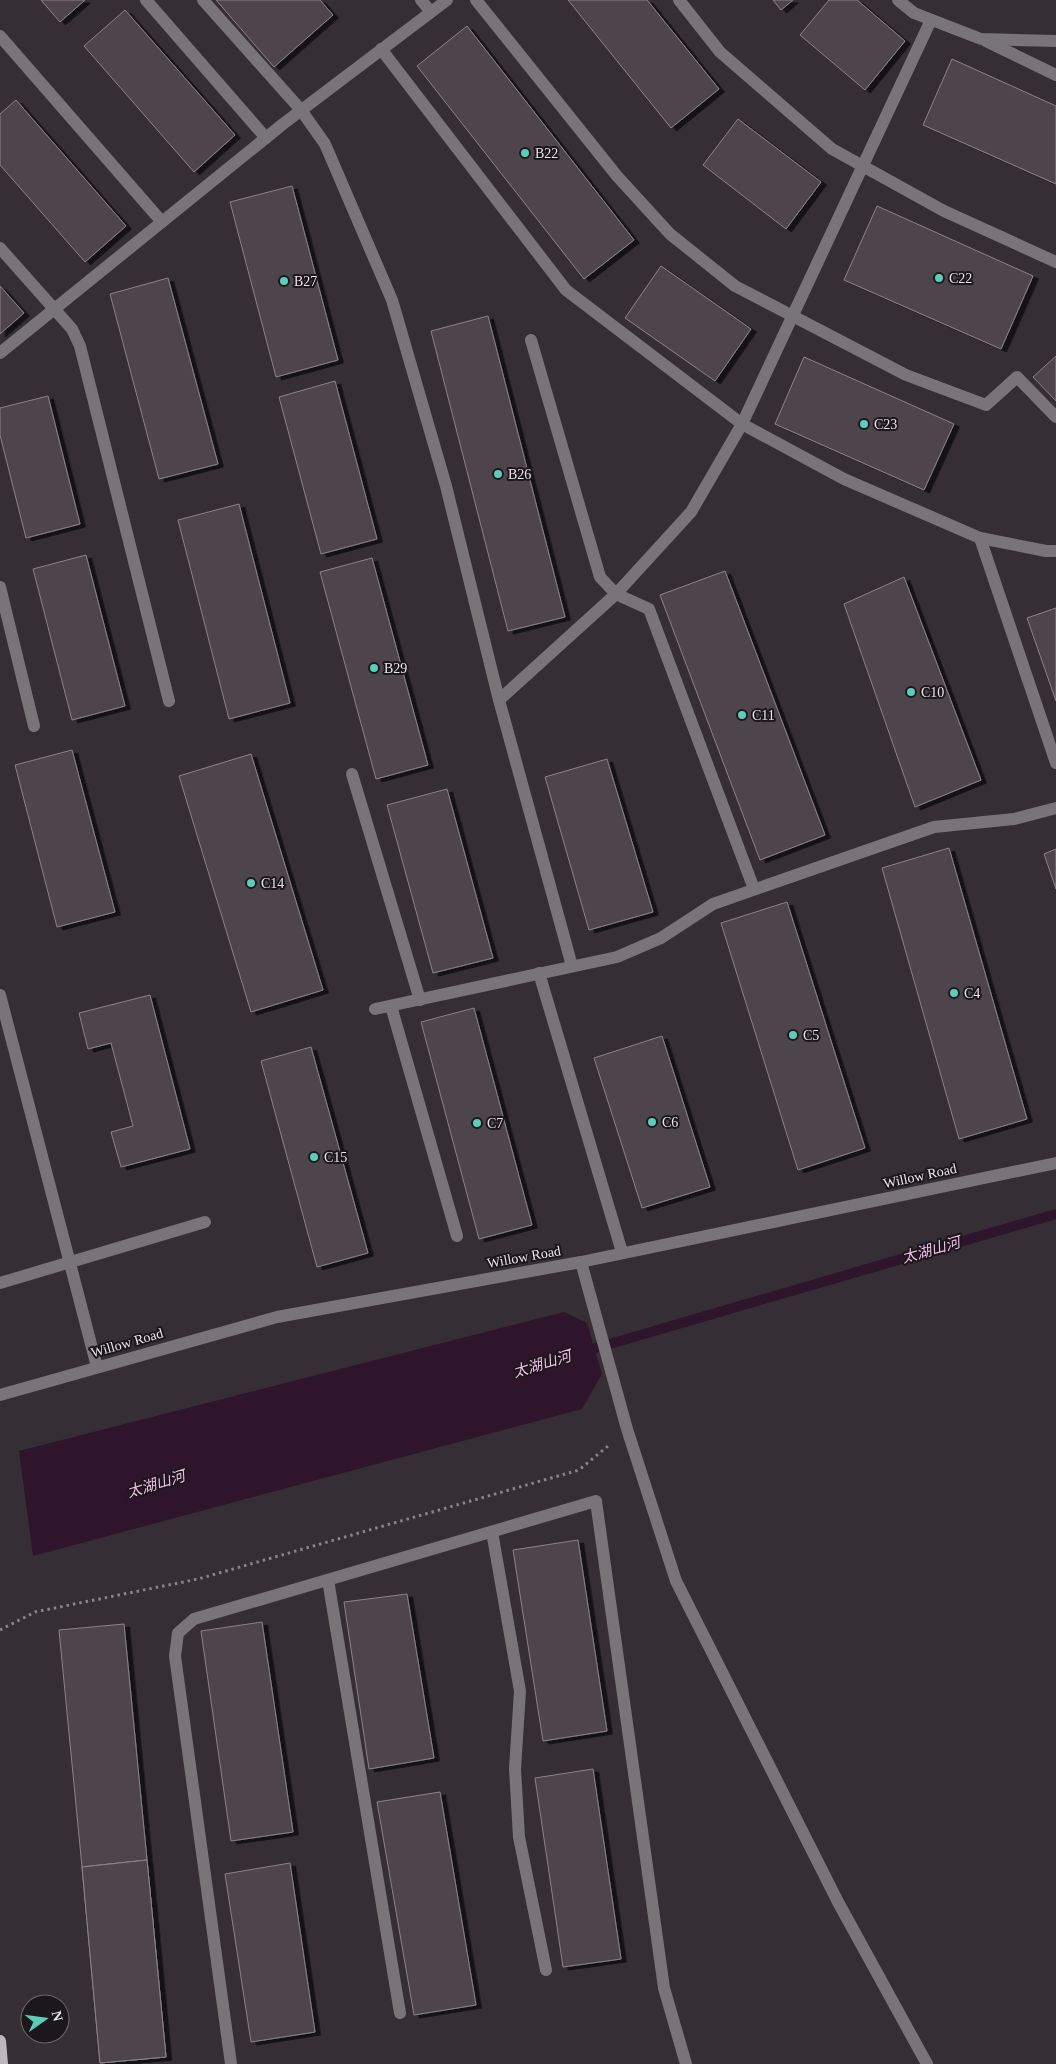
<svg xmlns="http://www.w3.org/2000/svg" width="1056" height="2064" font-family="'Times New Roman','Noto Sans SC',serif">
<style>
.water{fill:#2e152c}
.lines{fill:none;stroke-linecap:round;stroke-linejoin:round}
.stream{stroke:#2e152c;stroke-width:10}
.building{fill:#4d454b;stroke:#8b838a;filter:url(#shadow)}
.path{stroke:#8a8489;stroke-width:3;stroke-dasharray:2.5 4;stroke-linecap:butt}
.minor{stroke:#787477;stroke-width:12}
.major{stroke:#beb6bd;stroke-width:12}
.poi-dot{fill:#5bcebb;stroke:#1b171a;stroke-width:2}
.labels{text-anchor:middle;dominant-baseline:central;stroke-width:4;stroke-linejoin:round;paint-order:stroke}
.poi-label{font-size:14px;fill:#eae5e9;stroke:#1b171a;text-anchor:start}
.street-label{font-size:14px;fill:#eae5e9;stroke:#1b171a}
.water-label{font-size:15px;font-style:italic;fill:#f2beeb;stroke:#1b171a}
</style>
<defs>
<filter id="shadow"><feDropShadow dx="5.5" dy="3" stdDeviation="0" flood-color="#0009"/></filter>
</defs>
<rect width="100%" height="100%" fill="#352e34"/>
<path class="water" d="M 564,1312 L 587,1323 L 602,1374 L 582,1409 L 33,1556 L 19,1451 Z"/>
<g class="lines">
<path class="stream" d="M 582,1352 L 1056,1214"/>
</g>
<g class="building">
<path d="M 41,0 L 85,0 L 60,22 Z"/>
<path d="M 216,0 L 320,0 L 333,15 L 274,67 Z"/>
<path d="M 568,0 L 647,0 L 719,89 L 671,128 Z"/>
<path d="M 773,0 L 793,0 L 781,10 Z"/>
<path d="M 829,0 L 857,0 L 905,41 L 865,90 L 800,35 Z"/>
<path d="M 125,10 L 235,135 L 194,172 L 84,46 Z"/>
<path d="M 467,26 L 634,240 L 584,279 L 417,66 Z"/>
<path d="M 952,59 L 1056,106 L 1056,184 L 923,125 Z"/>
<path d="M 16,100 L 126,226 L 85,262 L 0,165 L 0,114 Z"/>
<path d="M 738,119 L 821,182 L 786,229 L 703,165 Z"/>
<path d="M 292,186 L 338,360 L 276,377 L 230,202 Z"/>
<path d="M 877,206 L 1033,276 L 1001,349 L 844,280 Z"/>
<path d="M 661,266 L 751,329 L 715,381 L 625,318 Z"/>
<path d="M 168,278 L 218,464 L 159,479 L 110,294 Z"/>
<path d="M 0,286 L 24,313 L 0,334 Z"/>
<path d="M 488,316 L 565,617 L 508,631 L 431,331 Z"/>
<path d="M 1056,356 L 1056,401 L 1033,377 Z"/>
<path d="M 804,357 L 954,424 L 924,490 L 775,424 Z"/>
<path d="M 335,381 L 377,539 L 321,554 L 279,397 Z"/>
<path d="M 48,396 L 80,524 L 26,538 L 0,435 L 0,408 Z"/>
<path d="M 239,504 L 290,703 L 229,719 L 178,520 Z"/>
<path d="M 86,555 L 125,706 L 72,720 L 33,569 Z"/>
<path d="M 372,558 L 428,765 L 376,779 L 320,572 Z"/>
<path d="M 725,571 L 825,835 L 760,860 L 660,595 Z"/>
<path d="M 904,577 L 981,780 L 915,807 L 844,604 Z"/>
<path d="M 1056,608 L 1056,701 L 1027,618 Z"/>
<path d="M 72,750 L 115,912 L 57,927 L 15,765 Z"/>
<path d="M 251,754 L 323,990 L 251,1012 L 179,776 Z"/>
<path d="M 607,759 L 653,912 L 589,930 L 545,777 Z"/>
<path d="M 447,789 L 493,958 L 433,973 L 387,805 Z"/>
<path d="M 949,848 L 1027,1119 L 959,1139 L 882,868 Z"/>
<path d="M 1056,849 L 1056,889 L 1044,854 Z"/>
<path d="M 787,902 L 865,1148 L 798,1170 L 721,923 Z"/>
<path d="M 150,995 L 190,1149 L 121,1167 L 111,1132 L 133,1126 L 111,1043 L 88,1049 L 79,1013 Z"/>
<path d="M 474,1008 L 532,1225 L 479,1239 L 421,1022 Z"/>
<path d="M 662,1036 L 710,1187 L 642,1208 L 594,1058 Z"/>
<path d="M 311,1047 L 368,1253 L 317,1267 L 261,1061 Z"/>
<path d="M 578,1540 L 607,1731 L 543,1741 L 513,1550 Z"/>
<path d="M 407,1594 L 434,1758 L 369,1769 L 344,1602 Z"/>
<path d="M 262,1622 L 293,1832 L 231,1841 L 201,1631 Z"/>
<path d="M 124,1624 L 147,1860 L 82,1867 L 59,1630 Z"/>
<path d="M 593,1769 L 621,1959 L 563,1967 L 535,1778 Z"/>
<path d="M 440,1792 L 476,2005 L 414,2015 L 377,1802 Z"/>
<path d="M 147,1860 L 166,2057 L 100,2063 L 82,1867 Z"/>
<path d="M 147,1860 L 166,2057 L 100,2063 L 82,1867 Z"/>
<path d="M 290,1863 L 315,2032 L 251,2042 L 225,1874 Z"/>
</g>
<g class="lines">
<path class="path" d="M 0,1630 L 35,1612 L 198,1579 L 579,1470 L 608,1446"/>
<g class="minor">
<path d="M 146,0 L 266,138"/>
<path d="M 203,0 L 301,110 L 325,144 L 392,300 L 446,486 L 499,700 L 572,966"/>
<path d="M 421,0 L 431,12"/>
<path d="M 476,0 L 617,176 L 670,234 L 735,286 L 906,375 L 986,405 L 1017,377 L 1056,417"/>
<path d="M 679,0 L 720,52 L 832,149 L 944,211 L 1056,262"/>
<path d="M 898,0 L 914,13 L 981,39 L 1056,41"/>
<path d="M 0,36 L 162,222"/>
<path d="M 986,41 L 1056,75"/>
<path d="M 381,49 L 566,290 L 742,424 L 844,479 L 980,538 L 1046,551 L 1056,551"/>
<path d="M 0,248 L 72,329 L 80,346 L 169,701"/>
<path d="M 531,340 L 600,577 L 616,594 L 649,609 L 754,889"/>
<path d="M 0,353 L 283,124 L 447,0"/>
<path d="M 980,538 L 1056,763"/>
<path d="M 0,587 L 34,726"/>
<path d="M 499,700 L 616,594 L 691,512 L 742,424 L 931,20"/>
<path d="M 352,774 L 420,1000"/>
<path d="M 539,973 L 622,1252"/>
<path d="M 0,995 L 97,1367"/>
<path d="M 391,1006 L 457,1236"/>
<path d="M 375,1009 L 617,957 L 661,938 L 713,904 L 934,827 L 1014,819 L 1056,808"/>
<path d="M 581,1262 L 627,1429 L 676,1581 L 838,1902 L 927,2064"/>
<path d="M 0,1283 L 205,1222"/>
<path d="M 0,1395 L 277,1317 L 581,1262 L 1056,1163"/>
<path d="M 492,1532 L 520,1691 L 515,1769 L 519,1837 L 546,1970"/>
<path d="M 328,1580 L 400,2013"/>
<path d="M 231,2064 L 175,1656 L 178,1633 L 194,1619 L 596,1501 L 664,1988 L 686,2064"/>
</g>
<path class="major" d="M 0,2041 L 2,2064"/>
</g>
<g class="poi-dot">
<circle cx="525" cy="153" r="5"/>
<circle cx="939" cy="278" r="5"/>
<circle cx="284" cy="281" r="5"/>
<circle cx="864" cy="424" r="5"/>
<circle cx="498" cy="474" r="5"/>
<circle cx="374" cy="668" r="5"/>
<circle cx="911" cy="692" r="5"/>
<circle cx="742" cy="715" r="5"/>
<circle cx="251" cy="883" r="5"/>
<circle cx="954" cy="993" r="5"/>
<circle cx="793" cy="1035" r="5"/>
<circle cx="652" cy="1122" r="5"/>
<circle cx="477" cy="1123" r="5"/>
<circle cx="314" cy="1157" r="5"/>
</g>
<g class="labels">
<g class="poi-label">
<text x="535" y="153">B22</text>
<text x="949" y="278">C22</text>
<text x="294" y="281">B27</text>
<text x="874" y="424">C23</text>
<text x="508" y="474">B26</text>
<text x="384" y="668">B29</text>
<text x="921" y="692">C10</text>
<text x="752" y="715">C11</text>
<text x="261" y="883">C14</text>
<text x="964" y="993">C4</text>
<text x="803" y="1035">C5</text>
<text x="662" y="1122">C6</text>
<text x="487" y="1123">C7</text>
<text x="324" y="1157">C15</text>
</g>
<g class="street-label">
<text transform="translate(920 1176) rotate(-12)">Willow Road</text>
<text transform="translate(524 1257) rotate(-10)">Willow Road</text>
<text transform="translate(127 1343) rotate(-16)">Willow Road</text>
</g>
<g class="water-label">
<text transform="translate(931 1250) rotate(-16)">太湖山河</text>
<text transform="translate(542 1364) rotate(-17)">太湖山河</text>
<text transform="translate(156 1484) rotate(-17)">太湖山河</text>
</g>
</g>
<g transform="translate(45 2019) rotate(76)"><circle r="24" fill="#1b171a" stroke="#6e696d"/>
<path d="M0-4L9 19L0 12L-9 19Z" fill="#5bcebb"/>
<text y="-8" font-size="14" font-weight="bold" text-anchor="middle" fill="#eae5e9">N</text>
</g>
</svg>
